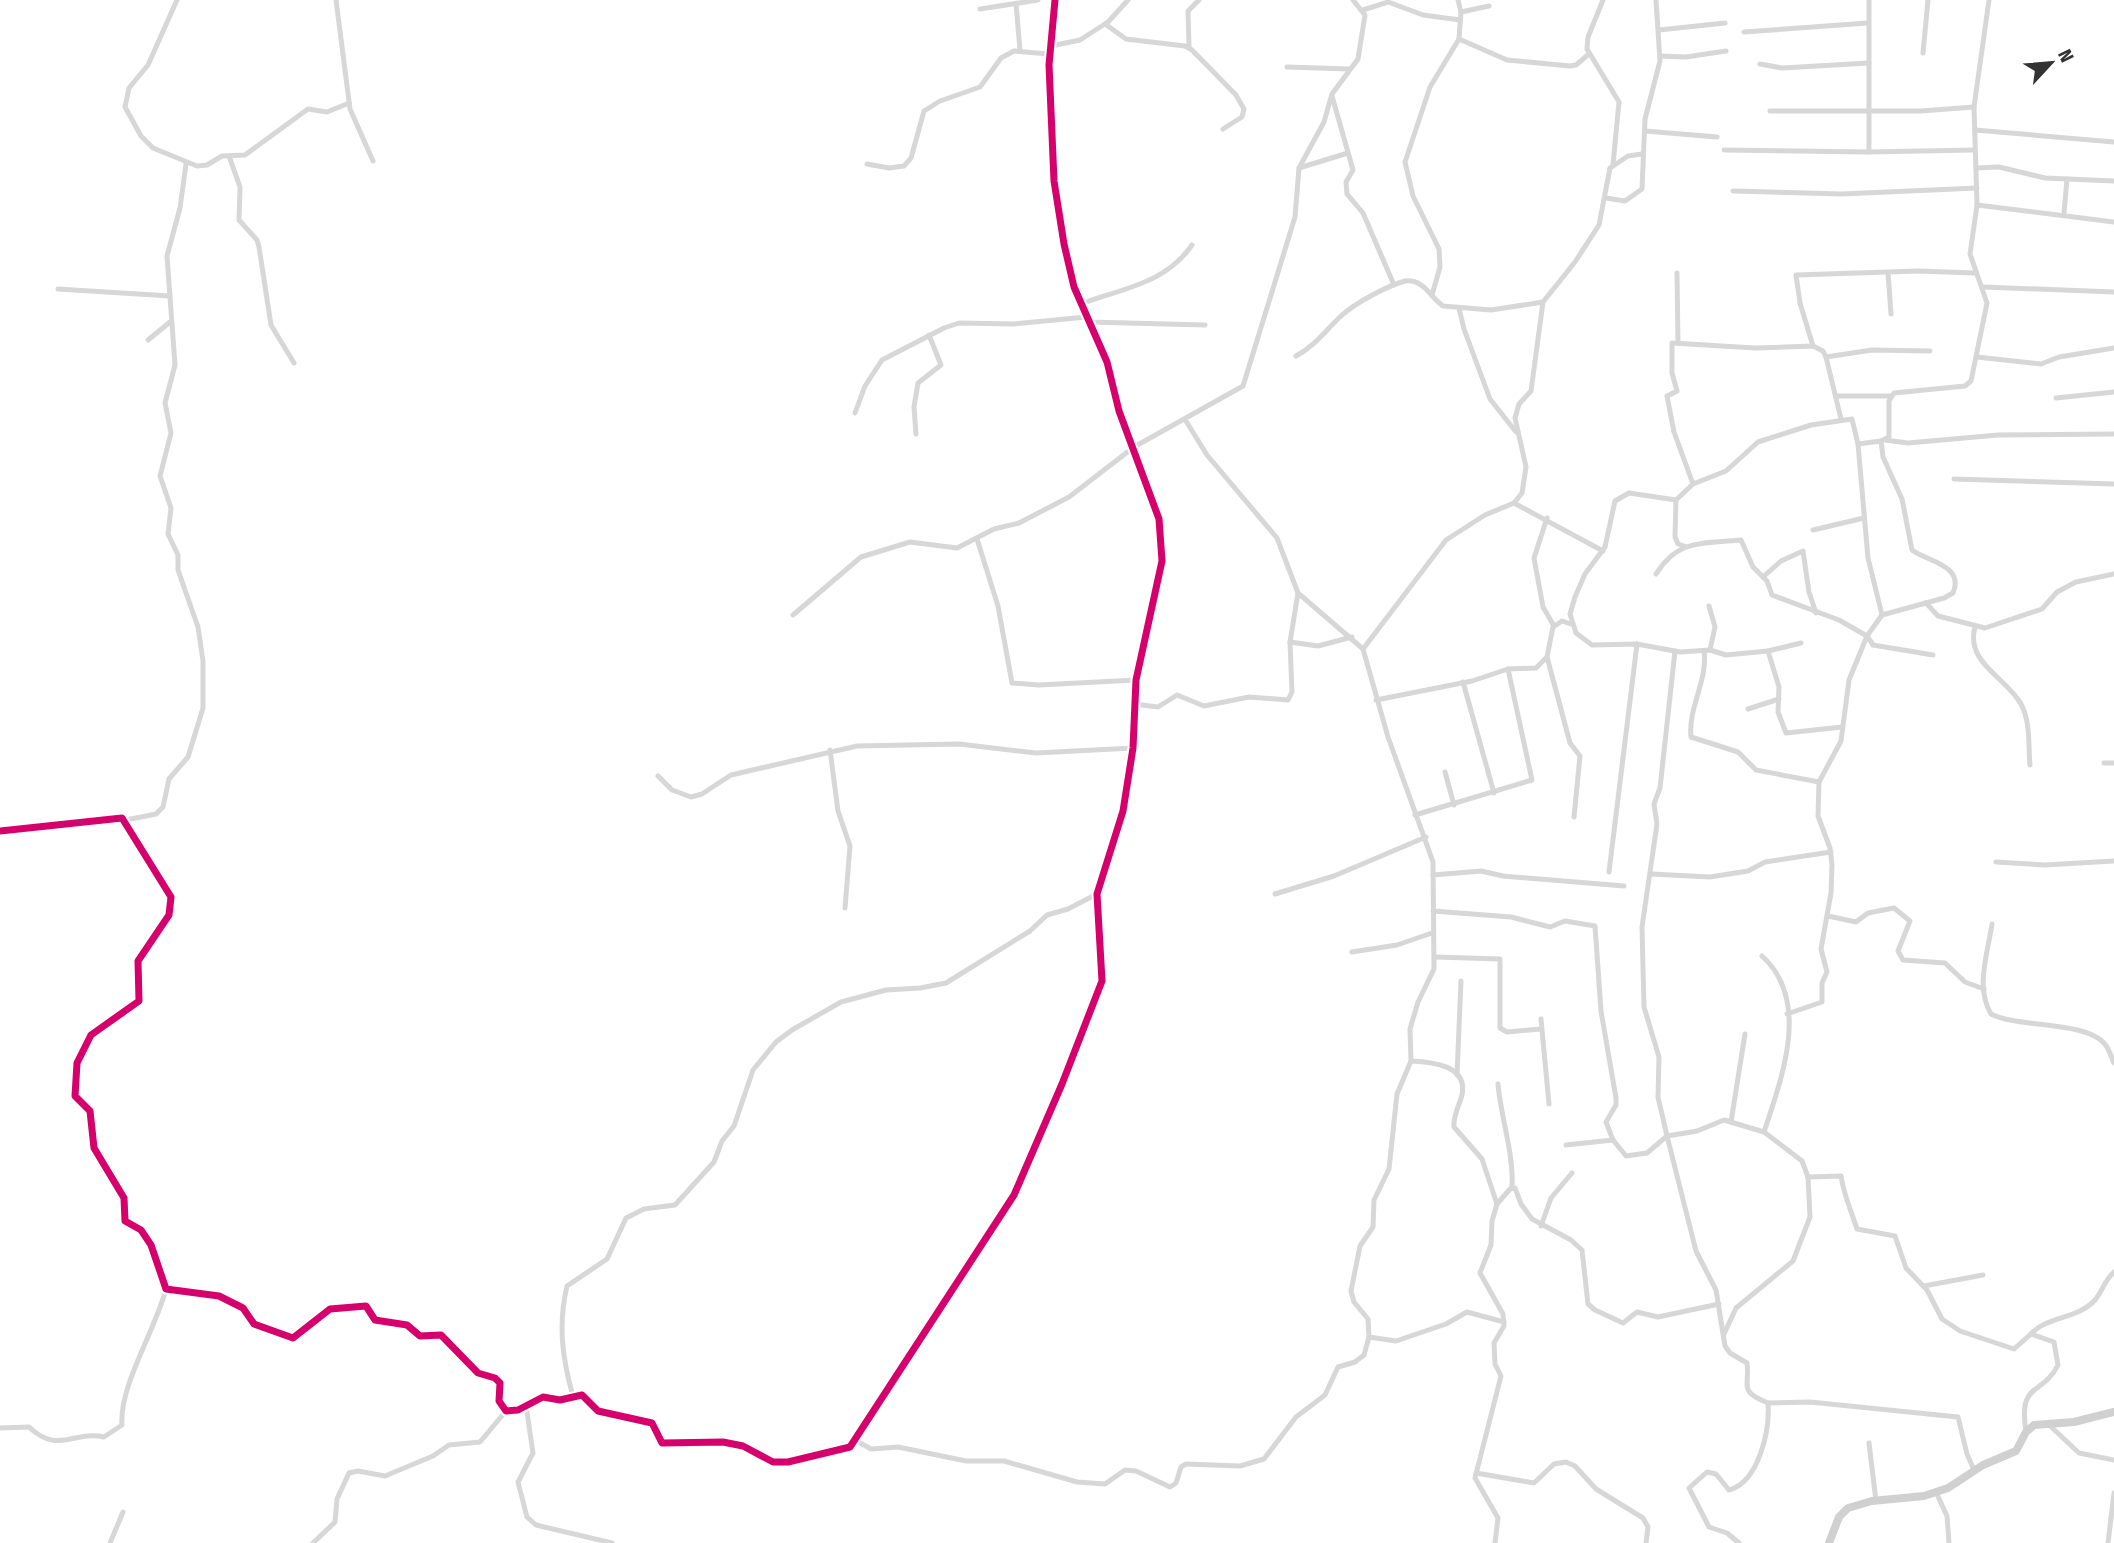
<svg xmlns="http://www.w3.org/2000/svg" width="2114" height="1543" font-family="'Fira Sans Condensed',sans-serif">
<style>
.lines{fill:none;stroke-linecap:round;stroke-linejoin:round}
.street{stroke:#d7d7d7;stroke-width:5}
.secondary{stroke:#d0d0d0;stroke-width:8}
.cycleway-casing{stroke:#fff;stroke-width:11}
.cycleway{stroke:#d6006c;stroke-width:7}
</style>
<rect width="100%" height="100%" fill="#fff"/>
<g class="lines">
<g class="street">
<path d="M 177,0 L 148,65 L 129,88 L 125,107 L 141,136 L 153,148 L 197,166 L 207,165 L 222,156 L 245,155 L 308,109 L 327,112 L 349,103"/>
<path d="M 336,0 L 350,109 L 373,161"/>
<path d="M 1458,0 L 1461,12 L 1489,6"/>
<path d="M 1603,0 L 1588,37 L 1587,49 L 1619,102 L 1613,165"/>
<path d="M 1016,4 L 1020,50"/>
<path d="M 980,9 L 1038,0"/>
<path d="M 1363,10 L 1388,2 L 1423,15 L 1460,20"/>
<path d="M 1461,12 L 1459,39 L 1507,60 L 1570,66 L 1576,65 L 1589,54"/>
<path d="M 1105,24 L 1126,39 L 1185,46 L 1192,50 L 1236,95 L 1244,109 L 1242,117 L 1223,129"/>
<path d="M 1659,30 L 1725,23"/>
<path d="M 1744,32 L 1868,23"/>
<path d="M 1051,46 L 1080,40 L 1108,22 L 1128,0"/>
<path d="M 1189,47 L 1188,11 L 1199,0"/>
<path d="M 1923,53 L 1928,0"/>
<path d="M 1660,56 L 1686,57 L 1726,51"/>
<path d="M 1760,64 L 1782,68 L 1869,63"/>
<path d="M 1287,67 L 1349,69"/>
<path d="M 1332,96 L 1353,170 L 1346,182 L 1347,194 L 1363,213 L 1394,285"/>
<path d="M 1770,111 L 1921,111 L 1974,107"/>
<path d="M 1975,130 L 2114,142"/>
<path d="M 1645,131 L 1717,137"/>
<path d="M 1724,150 L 1869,152 L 1973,150"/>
<path d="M 1869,152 L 1869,0"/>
<path d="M 229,156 L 240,187 L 239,220 L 257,240 L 259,247 L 271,325 L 294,363"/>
<path d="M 867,164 L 889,168 L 904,166 L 911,158 L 924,111 L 940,101 L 980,87 L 1001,58 L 1014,51 L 1049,54"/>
<path d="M 1299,168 L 1348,153"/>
<path d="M 1976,168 L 1999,167 L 2045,178 L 2114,181"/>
<path d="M 1733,191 L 1842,194 L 1977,188"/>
<path d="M 1606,198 L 1625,201 L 1642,189 L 1645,119 L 1660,61 L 1656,0"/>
<path d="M 1977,205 L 2114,222"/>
<path d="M 2064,213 L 2067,179"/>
<path d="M 1677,273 L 1678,343"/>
<path d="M 1888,273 L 1891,314"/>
<path d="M 1983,287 L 2114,292"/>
<path d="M 58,289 L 170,296"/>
<path d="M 1432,295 L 1440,267 L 1439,249 L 1413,196 L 1405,162 L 1430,87 L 1459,39"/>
<path d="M 1081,304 C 1123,288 1165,284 1192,245"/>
<path d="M 1459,308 L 1464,329 L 1490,399 L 1516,432"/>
<path d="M 1089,322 L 1205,325"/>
<path d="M 148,340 L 170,322"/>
<path d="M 1813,346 L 1800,303 L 1796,275 L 1918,271 L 1975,273"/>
<path d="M 1296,356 C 1315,346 1326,330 1341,316 C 1355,303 1387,286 1405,281 C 1424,279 1430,297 1443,306 L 1491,310 L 1543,302"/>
<path d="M 1826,357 L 1872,350 L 1930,351"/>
<path d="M 1977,357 L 2041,364 L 2059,357 L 2114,348"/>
<path d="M 1837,396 L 1891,396"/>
<path d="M 2056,398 L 2114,392"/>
<path d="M 855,413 L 865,386 L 882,360 L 944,328 L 959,323 L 1014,324 L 1086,317"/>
<path d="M 916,434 L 914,407 L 918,383 L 941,365 L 929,335"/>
<path d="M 1885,440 L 1908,443 L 1998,435 L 2114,434"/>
<path d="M 1858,444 L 1868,558 L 1882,615"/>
<path d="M 1954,479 L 2114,484"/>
<path d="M 1693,484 L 1674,432 L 1667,396 L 1677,391 L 1672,373 L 1672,343 L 1755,348 L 1813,346 L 1823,351 L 1826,357 L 1841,419"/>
<path d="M 1676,500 L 1675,537 L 1678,544 L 1684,546"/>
<path d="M 1514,503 L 1603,551"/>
<path d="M 1547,518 L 1534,558 L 1543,607 L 1554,626"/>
<path d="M 1813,530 L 1864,518"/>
<path d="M 977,539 L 998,606 L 1012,683 L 1039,685 L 1136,680"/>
<path d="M 1656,574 C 1679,538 1703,544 1741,540 L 1753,567 L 1767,581 L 1772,595 L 1839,620 L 1867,636 L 1873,645 L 1933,655"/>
<path d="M 1763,577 L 1781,561 L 1803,551 L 1809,592 L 1816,613"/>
<path d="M 1926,603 L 1938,616 L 1985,628 L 2042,609 L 2057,592 L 2076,582 L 2114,574"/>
<path d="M 1709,606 L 1715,627 L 1710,650"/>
<path d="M 793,615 L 861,557 L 910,542 L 957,548 L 994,529 L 1019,523 L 1069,497 L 1134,447 L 1243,386 L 1295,217 L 1299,168 L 1324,122 L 1332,94 L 1358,59 L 1365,15 L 1353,0"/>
<path d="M 1975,627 C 1965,663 2007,678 2021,704 C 2031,723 2028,745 2030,765"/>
<path d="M 1290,642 L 1298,593"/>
<path d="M 1363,649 L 1446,540 L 1485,515 L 1514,503 L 1522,493 L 1526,467 L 1515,418 L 1519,404 L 1531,391 L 1543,302 L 1575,262 L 1599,225 L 1610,168 L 1628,156 L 1642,154"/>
<path d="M 1675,651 L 1660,788 L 1654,804 L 1657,824 L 1642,927 L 1644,1007 L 1659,1057 L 1658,1097 L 1667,1136 L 1697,1131 L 1724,1120 L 1764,1132 C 1781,1080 1812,1001 1762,956"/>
<path d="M 1704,651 C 1708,681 1688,707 1691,737 L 1738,752 L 1756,770 L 1819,782"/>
<path d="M 1768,651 L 1801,643"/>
<path d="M 1547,657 L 1570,743 L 1580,756 L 1574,817"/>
<path d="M 1463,682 L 1494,793"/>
<path d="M 1376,700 L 1472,681 L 1508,669 L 1536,668 L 1547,657 L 1553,627 L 1562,621 L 1571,624"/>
<path d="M 1134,704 L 1158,707 L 1177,695 L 1204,706 L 1249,697 L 1288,700 L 1292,692 L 1290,642 L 1318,646 L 1352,637"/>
<path d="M 1748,709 L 1779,699"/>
<path d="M 1842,727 L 1786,733 L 1778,712 L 1779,687 L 1768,651 L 1726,655 L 1710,650 L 1680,652 L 1637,644 L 1592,645 L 1576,633 L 1570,614 L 1575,597 L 1585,574 L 1605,547 L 1615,501 L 1629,493 L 1676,500 L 1693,484 L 1726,471 L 1758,442 L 1811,425 L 1852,419 L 1858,444 L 1881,441"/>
<path d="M 830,750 L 838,811 L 850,846 L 845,908"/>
<path d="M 2104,763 L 2114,763"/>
<path d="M 1445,772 L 1454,805"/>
<path d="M 658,776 L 672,790 L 691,797 L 702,794 L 731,775 L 857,746 L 959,744 L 1036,753 L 1133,748"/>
<path d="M 1415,815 L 1532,780 L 1508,669"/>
<path d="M 126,820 L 156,814 L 163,807 L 169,779 L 188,757 L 203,708 L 203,661 L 198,627 L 178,570 L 178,555 L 168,534 L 171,508 L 160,476 L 171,433 L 165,403 L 175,365 L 167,256 L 180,208 L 186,164"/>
<path d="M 0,831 L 122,818 L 171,897 L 169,915 L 138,961 L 139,1001 L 91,1035 L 77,1063 L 75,1096 L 90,1111 L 94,1148 L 124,1198 L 125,1221 L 141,1230 L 151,1245 L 166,1289 L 219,1296 L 243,1308 L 254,1324 L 293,1338 L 330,1309 L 366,1306 L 375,1320 L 407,1325 L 420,1336 L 441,1335 L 478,1373 L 495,1378 L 500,1383 L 499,1401 L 506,1411 L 518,1410 L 543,1397 L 560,1400 L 582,1395 L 598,1411 L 652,1423 L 662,1443 L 723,1442 L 743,1446 L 773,1462 L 788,1462 L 850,1447 L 1014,1195 L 1062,1084 L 1102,981 L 1097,894 L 1123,811 L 1133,748 L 1136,680 L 1162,561 L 1159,519 L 1119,411 L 1107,362 L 1074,287 L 1064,244 L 1054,181 L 1049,65 L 1055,0"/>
<path d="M 1996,862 L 2045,865 L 2114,861"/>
<path d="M 1609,872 L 1637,644"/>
<path d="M 1651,874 L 1710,877 L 1748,871 L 1765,862 L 1831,852"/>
<path d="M 1433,875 L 1481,871 L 1503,876 L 1624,886"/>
<path d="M 1275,894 L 1334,876 L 1426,837"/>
<path d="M 1433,911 L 1511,917 L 1550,927 L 1565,921 L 1595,926 L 1601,1011 L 1616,1098 L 1616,1105 L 1606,1122 L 1613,1140"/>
<path d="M 1828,916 L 1856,922 L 1868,913 L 1894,908 L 1910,921 L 1898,951 L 1903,960 L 1945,963 L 1965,982 L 1984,989"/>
<path d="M 1992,924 C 1988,952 1975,987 1991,1014 C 2018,1028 2084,1021 2104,1043 C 2109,1048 2111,1057 2114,1063"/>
<path d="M 1352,952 L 1397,945 L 1432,933"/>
<path d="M 1435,957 L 1500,959 L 1500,1028 L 1507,1032 L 1541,1029"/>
<path d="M 1787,1014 L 1822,1002 L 1822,983 L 1827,972 L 1821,949 L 1831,893 L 1832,865 L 1830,848 L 1818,816 L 1819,782 L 1841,741 L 1849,680 L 1867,636 L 1882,615 L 1944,598 L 1953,593 C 1965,565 1926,561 1912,550 L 1902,499 L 1883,457 L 1881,441 L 1889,437 L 1889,401 L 1894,393 L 1965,386 L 1971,381 L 1987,303 L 1970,254 L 1977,205 L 1974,107 L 1989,0"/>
<path d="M 1541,1019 L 1549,1104"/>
<path d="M 1411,1061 C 1432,1062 1468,1065 1462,1095 C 1459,1106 1453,1116 1454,1127 L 1482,1159 L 1497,1204 L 1492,1221 L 1491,1245 L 1480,1273 L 1503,1314 L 1504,1326 L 1494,1343 L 1495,1364 L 1501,1376 L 1475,1478 L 1498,1518 L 1495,1543"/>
<path d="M 1457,1075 L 1461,981"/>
<path d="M 1498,1084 C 1501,1119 1514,1153 1512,1188"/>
<path d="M 1731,1122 L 1745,1034"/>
<path d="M 1764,1132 L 1802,1161 L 1808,1177 L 1841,1176 C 1844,1196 1851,1210 1857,1229 L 1895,1236 L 1906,1268 L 1927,1290 L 1942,1319 L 1960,1331 L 2014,1349 L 2031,1334 L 2054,1342 L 2058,1365 C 2042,1397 2018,1380 2026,1432"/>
<path d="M 1566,1145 L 1613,1140 L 1626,1156 L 1647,1153 L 1667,1136 L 1696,1251 L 1716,1290 L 1725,1346 L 1730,1353 L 1747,1363 C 1750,1387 1738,1391 1768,1403"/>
<path d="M 1497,1204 L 1510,1189 L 1515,1188 L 1521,1204 L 1532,1219 L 1571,1240 L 1582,1250 L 1588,1304 L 1595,1310 L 1623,1323 L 1637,1312 L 1658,1317 L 1719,1304"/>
<path d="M 1541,1226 L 1551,1198 L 1572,1173"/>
<path d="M 1924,1286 L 1983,1275"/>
<path d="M 1724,1334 L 1736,1308 L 1793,1261 L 1810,1217 L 1808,1177"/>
<path d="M 2031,1334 C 2047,1316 2078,1319 2095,1300 C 2103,1291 2103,1282 2114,1272"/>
<path d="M 1369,1337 L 1396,1341 L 1446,1324 L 1467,1312 L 1504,1322"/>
<path d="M 573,1396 C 562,1358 558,1324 567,1286 L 607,1259 L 626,1218 L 644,1209 L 675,1205 L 714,1162 L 722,1141 L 734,1126 L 753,1070 L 776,1042 L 792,1030 L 841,1002 L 886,990 L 920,988 L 946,983 L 1030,931 L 1047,915 L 1068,909 L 1097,894"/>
<path d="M 526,1405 L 533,1453 L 518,1482 L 527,1517 L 536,1525 L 612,1543"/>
<path d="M 2047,1423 L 2079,1453 L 2114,1460"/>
<path d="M 0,1428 L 29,1427 C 58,1455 74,1430 104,1437 L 122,1425 C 119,1386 155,1331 166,1289"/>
<path d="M 855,1440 L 871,1449 L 898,1447 L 966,1461 L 1004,1461 L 1077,1482 L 1105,1484 L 1125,1470 L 1136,1471 L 1170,1487 L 1176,1483 L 1181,1467 L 1186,1464 L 1240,1466 L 1264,1459 L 1296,1417 L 1325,1395 L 1338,1367 L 1355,1362 L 1364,1355 L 1369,1337 L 1368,1319 L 1354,1302 L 1351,1291 L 1360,1246 L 1373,1227 L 1374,1200 L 1389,1169 L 1397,1094 L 1411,1061 L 1410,1029 L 1418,1002 L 1434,969 L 1433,862 L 1388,737 L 1363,649 L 1298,593 L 1277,538 L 1207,455 L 1186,421"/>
<path d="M 1869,1443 L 1876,1501"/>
<path d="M 1476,1473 L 1534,1483 L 1554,1464 L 1566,1462 L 1575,1466 L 1596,1489 L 1643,1518 L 1648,1527 L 1646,1543"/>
<path d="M 1936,1492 L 1947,1516 L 1949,1543"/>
<path d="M 110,1543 L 123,1512"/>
<path d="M 313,1543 L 335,1522 L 337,1499 L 349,1473 L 358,1471 L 385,1476 L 433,1456 L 449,1445 L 480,1442 L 506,1411"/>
<path d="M 1739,1543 L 1727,1533 L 1709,1527 L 1689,1488 L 1707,1472 L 1716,1474 L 1729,1490 C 1759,1482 1770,1430 1768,1403 L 1810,1402 L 1958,1417 L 1967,1454 L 1974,1470"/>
<path d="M 2108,1543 L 2114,1493"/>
</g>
<path class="secondary" d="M 1829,1543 L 1839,1517 L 1848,1508 L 1872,1501 L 1924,1496 L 1948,1488 L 1983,1465 L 2016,1451 L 2026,1432 L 2034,1425 L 2074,1422 L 2114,1412"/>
<defs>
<path id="cycleway" d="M 0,831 L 122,818 L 171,897 L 169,915 L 138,961 L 139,1001 L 91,1035 L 77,1063 L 75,1096 L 90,1111 L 94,1148 L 124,1198 L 125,1221 L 141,1230 L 151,1245 L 166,1289 L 219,1296 L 243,1308 L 254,1324 L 293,1338 L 330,1309 L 366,1306 L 375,1320 L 407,1325 L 420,1336 L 441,1335 L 478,1373 L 495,1378 L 500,1383 L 499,1401 L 506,1411 L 518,1410 L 543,1397 L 560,1400 L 582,1395 L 598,1411 L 652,1423 L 662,1443 L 723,1442 L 743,1446 L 773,1462 L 788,1462 L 850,1447 L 1014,1195 L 1062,1084 L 1102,981 L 1097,894 L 1123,811 L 1133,748 L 1136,680 L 1162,561 L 1159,519 L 1119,411 L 1107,362 L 1074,287 L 1064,244 L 1054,181 L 1049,65 L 1055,0"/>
</defs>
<use href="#cycleway" class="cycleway-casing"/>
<use href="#cycleway" class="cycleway"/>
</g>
<g transform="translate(2051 63) rotate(64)" stroke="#ffffff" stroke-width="5" paint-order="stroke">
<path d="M0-5L12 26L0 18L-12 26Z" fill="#333333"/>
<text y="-10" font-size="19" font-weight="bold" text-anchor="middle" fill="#333333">N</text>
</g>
</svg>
